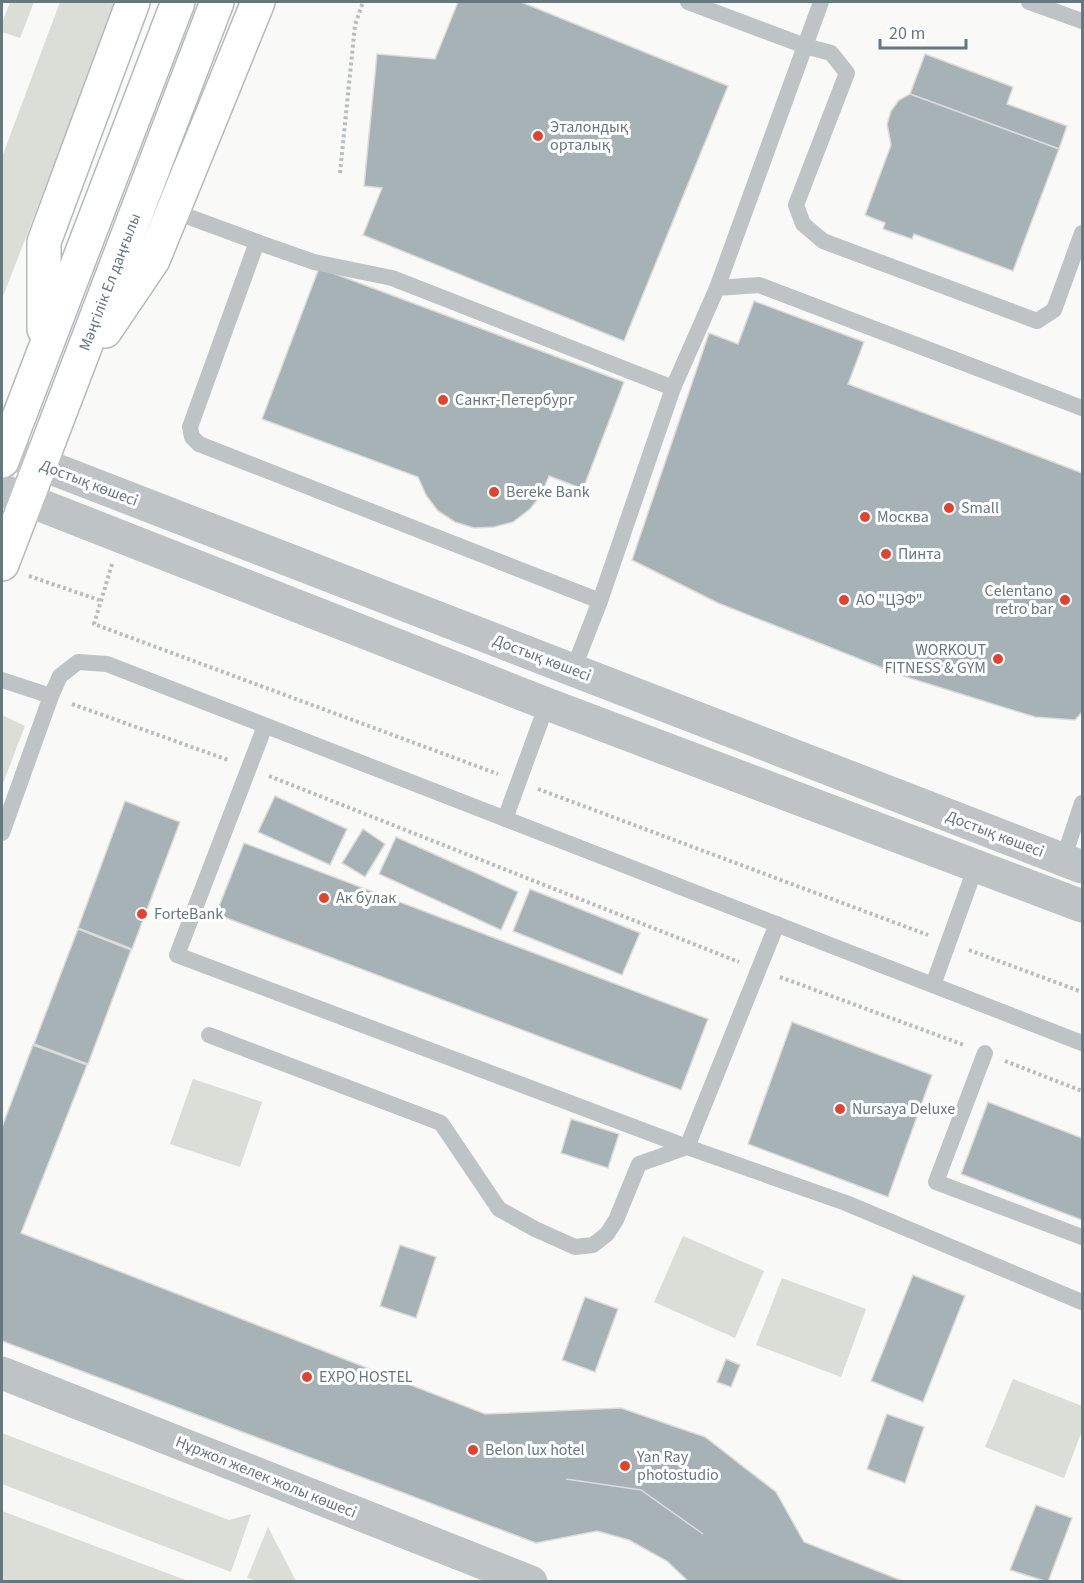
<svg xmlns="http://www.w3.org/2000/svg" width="1084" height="1583" font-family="'Source Sans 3',sans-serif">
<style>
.green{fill:#daded6}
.building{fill:#a7b2b6;stroke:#dbdbd9;stroke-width:1.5;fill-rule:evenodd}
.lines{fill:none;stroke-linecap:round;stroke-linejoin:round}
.secondary-casing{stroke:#b3babd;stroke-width:36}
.path{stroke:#b9bdbf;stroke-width:4;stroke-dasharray:3 3;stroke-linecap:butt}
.service{stroke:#bec4c6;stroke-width:16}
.minor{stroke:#bec4c6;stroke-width:33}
.tertiary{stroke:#bec4c6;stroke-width:33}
.secondary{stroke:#fff;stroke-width:33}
.poi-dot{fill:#dd4533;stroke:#fff;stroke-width:2}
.labels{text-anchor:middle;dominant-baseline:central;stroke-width:6;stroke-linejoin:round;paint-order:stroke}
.poi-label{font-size:16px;fill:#657880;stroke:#fff;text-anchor:start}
.street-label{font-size:16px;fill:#657880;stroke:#fff}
</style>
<rect width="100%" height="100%" fill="#f9f9f7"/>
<g class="green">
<path d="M 10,2 L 34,2 L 20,38 L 2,32 L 2,23 Z"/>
<path d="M 60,2 L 117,2 L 2,299 L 2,157 Z"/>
<path d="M 2,715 L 25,726 L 2,786 Z"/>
<path d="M 193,1079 L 262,1102 L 240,1167 L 170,1144 Z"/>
<path d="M 683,1236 L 764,1271 L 735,1338 L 654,1302 Z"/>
<path d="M 782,1278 L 866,1309 L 841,1377 L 756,1345 Z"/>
<path d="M 1013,1379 L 1082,1406 L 1082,1431 L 1064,1478 L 985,1447 Z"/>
<path d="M 2,1433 L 229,1520 L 251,1514 L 231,1572 L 2,1484 Z"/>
<path d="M 2,1511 L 188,1581 L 2,1581 Z"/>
<path d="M 268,1527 L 296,1581 L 257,1581 L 247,1578 Z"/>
</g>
<g class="building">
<path d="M 458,2 L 521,2 L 728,86 L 624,341 L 363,235 L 382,188 L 364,186 L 377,54 L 435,59 Z"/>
<path d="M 925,54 L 1013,87 L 1007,104 L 1067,126 L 1059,149 L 910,94 Z"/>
<path d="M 910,94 L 1059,149 L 1013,271 L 914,234 L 912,239 L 883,229 L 885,223 L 865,215 L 891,145 L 887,124 L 891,111 L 899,100 Z"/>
<path d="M 319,268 L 624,382 L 583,489 L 549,476 L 541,495 L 530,509 L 513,522 L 494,527 L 474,528 L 455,522 L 438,511 L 426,495 L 418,477 L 262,419 Z"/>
<path d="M 754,301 L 864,342 L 848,384 L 1082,473 L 1082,712 L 1075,720 L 1035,717 L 900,675 L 718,603 L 632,560 L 709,333 L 738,344 Z"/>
<path d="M 275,796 L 347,829 L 330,865 L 258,832 Z"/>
<path d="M 125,801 L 180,822 L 132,949 L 78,928 Z"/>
<path d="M 363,829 L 385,844 L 365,877 L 342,863 Z"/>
<path d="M 396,837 L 518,892 L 501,930 L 379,874 Z"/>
<path d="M 244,843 L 708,1019 L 681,1090 L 216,914 Z"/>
<path d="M 530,889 L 640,933 L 622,975 L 513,931 Z"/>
<path d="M 78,929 L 131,950 L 88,1064 L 34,1044 Z"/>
<path d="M 792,1022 L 932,1075 L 888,1197 L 748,1144 Z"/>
<path d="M 33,1045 L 87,1065 L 21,1233 L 485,1414 L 621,1408 L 705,1437 L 776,1492 L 804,1542 L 905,1582 L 689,1582 L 667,1561 L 629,1540 L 597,1531 L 536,1543 L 2,1341 L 2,1127 ZM 566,1479 L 641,1490 L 703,1534 L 641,1490 Z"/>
<path d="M 988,1102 L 1082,1138 L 1082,1220 L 961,1174 Z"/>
<path d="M 571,1119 L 619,1134 L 608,1168 L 561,1153 Z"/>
<path d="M 400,1245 L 436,1257 L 416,1318 L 380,1306 Z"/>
<path d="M 913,1275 L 965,1296 L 923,1402 L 871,1381 Z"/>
<path d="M 585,1297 L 618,1309 L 595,1372 L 562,1360 Z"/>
<path d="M 726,1359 L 740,1365 L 731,1387 L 717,1382 Z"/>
<path d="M 887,1414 L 924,1427 L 905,1483 L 867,1469 Z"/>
<path d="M 1036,1505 L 1072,1518 L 1048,1582 L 1010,1570 Z"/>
</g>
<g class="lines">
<defs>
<g id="secondary">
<path d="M 44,329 L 44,242 L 133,2"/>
<path d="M 105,331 L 153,260 L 258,2"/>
<path d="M 2,461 L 178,2"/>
<path id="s1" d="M 2,564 L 217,2"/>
</g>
</defs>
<use href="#secondary" class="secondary-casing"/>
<g class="path">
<path d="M 340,173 L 355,25 L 363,2"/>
<path d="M 112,564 L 94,624 L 498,774"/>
<path d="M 29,576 L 99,600"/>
<path d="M 72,704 L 228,760"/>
<path d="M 269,776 L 739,962"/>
<path d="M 538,789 L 928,935"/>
<path d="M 969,950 L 1082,992"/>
<path d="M 780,977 L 964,1045"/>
<path d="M 1005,1061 L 1082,1091"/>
</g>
<g class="service">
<path d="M 688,2 L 805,46 L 821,2"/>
<path d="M 1029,2 L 1082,21"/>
<path d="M 173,211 L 257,242 L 190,427 L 192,437 L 199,444 L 600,601 L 573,670"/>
<path d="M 257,242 L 314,262 L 392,278 L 673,388"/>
<path d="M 717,288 L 805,46 L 831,53 L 847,73 L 796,205 L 803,224 L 823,241 L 1037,321 L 1054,310 L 1082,233"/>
<path d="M 600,601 L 673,388 L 717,288 L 759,285 L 1082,408"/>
<path d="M 2,680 L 51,696 L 2,833"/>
<path d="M 51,696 L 60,676 L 78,662 L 107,664 L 1082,1043"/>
<path d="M 265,726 L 177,955 L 687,1147 L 777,924"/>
<path d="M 505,819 L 547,704"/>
<path d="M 1063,860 L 1082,803"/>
<path d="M 933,985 L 976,866"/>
<path d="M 209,1035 L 441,1123 L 499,1209 L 535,1229 L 575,1247 L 593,1245 L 607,1234 L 616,1220 L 639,1164 L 687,1147 L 846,1203 L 1082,1302"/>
<path d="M 985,1053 L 936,1182 L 1082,1237"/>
</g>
<path class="minor" d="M 2,1373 L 531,1582"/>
<g class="tertiary">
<path d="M 2,449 L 1082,867"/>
<path d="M 2,490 L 547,704 L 1082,906"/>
</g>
<use href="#secondary" class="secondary"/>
</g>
<g class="poi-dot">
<circle cx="538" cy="136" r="6"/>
<circle cx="443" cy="400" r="6"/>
<circle cx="494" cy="492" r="6"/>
<circle cx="949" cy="508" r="6"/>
<circle cx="865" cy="517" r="6"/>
<circle cx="886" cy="554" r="6"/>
<circle cx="844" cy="600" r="6"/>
<circle cx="1065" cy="600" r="6"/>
<circle cx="998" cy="659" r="6"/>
<circle cx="324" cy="898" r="6"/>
<circle cx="142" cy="914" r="6"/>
<circle cx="840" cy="1109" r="6"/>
<circle cx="307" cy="1377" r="6"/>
<circle cx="473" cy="1450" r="6"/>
<circle cx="625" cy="1466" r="6"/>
</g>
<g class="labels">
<g class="poi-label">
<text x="550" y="127">Эталондық<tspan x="550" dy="18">орталық</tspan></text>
<text x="455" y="400">Санкт-Петербург</text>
<text x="506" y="492">Bereke Bank</text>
<text x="961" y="508">Small</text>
<text x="877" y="517">Москва</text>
<text x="898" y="554">Пинта</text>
<text x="1053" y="591" text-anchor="end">Celentano<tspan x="1053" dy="18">retro bar</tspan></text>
<text x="856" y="600">АО "ЦЭФ"</text>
<text x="986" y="650" text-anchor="end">WORKOUT<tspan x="986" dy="18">FITNESS &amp; GYM</tspan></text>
<text x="336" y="898">Ак булак</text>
<text x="154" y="914">ForteBank</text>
<text x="852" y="1109">Nursaya Deluxe</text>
<text x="319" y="1377">EXPO HOSTEL</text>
<text x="485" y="1450">Belon lux hotel</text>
<text x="637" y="1457">Yan Ray<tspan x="637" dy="18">photostudio</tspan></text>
</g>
<g class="street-label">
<text stroke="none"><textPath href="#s1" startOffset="302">Мәңгілік Ел даңғылы</textPath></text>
<text transform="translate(89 483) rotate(21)">Достық көшесі</text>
<text transform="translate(542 658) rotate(21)">Достық көшесі</text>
<text transform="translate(995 834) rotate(21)">Достық көшесі</text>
<text transform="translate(266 1477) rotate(22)">Нұржол желек жолы көшесі</text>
</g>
</g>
<rect width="1084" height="1583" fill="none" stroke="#657880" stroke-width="6"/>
<path d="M880 39v9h86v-9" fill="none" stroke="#657880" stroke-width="3"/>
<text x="889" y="39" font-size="18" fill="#657880" stroke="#ffffff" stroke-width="4.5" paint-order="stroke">20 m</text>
</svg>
